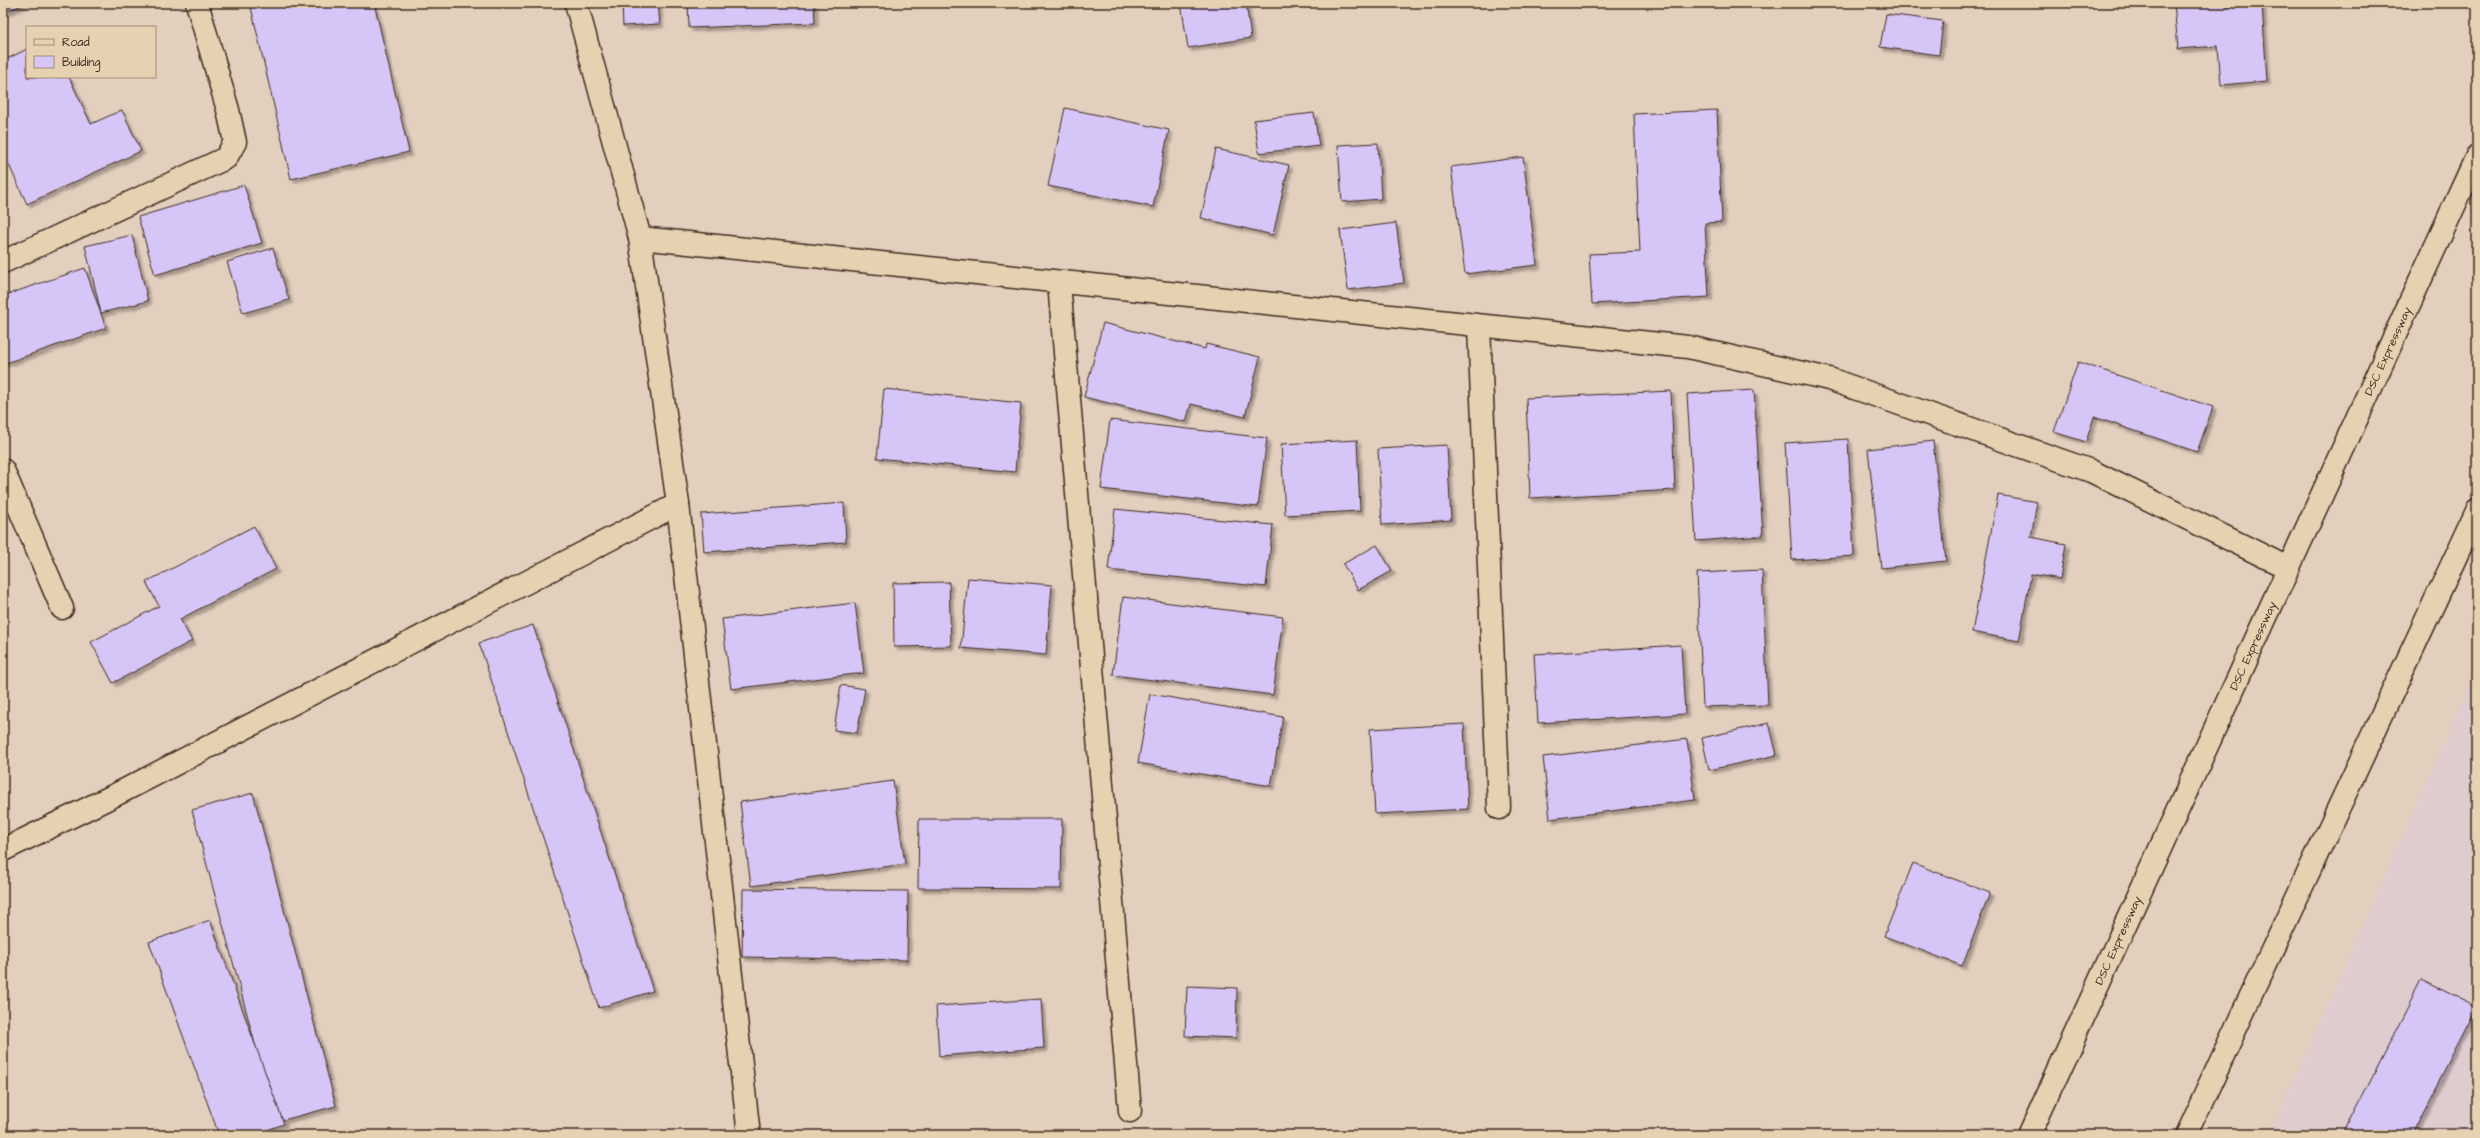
<svg xmlns="http://www.w3.org/2000/svg" width="2480" height="1138" font-family="'Architects Daughter',sans-serif">
<style>
.built{fill:#dfcccf}
.building{fill:#d6c5f7;stroke:#3b2a1e;filter:url(#shadow)}
.lines{fill:none;stroke-linecap:round;stroke-linejoin:round}
.street-casing{stroke:#3b2a1e;stroke-width:25}
.primary-casing{stroke:#3b2a1e;stroke-width:25}
.street{stroke:#e6d1b0;stroke-width:22}
.primary{stroke:#e6d1b0;stroke-width:22}
.labels{text-anchor:middle;dominant-baseline:central;stroke-width:3.5;stroke-linejoin:round;paint-order:stroke}
.street-label{font-size:12px;fill:#3b2a1e;stroke:#e6d1b0}
</style>
<defs>
<filter id="shadow"><feDropShadow dx="3.5" dy="3.5" stdDeviation="1" flood-color="#0004"/></filter>
</defs>
<rect width="100%" height="100%" fill="#e3cfbe"/>
<filter id="ink" filterUnits="userSpaceOnUse"><feTurbulence type="fractalNoise" baseFrequency=".025" numOctaves="2"/><feDisplacementMap in="SourceGraphic" scale="8" xChannelSelector="R" yChannelSelector="G"/><feConvolveMatrix kernelMatrix="1 2 1 2 8 2 1 2 1" color-interpolation-filters="sRGB"/></filter>
<g filter="url(#ink)">
<path class="built" d="M 2477,669 L 2477,1135 L 2270,1135 Z"/>
<g class="building">
<path d="M 3,3 L 27,3 L 3,13 Z"/>
<path d="M 250,3 L 374,3 L 409,152 L 291,179 Z"/>
<path d="M 622,3 L 658,3 L 660,24 L 623,26 Z"/>
<path d="M 688,3 L 814,3 L 815,23 L 689,28 Z"/>
<path d="M 1181,3 L 1246,3 L 1251,38 L 1188,48 Z"/>
<path d="M 2174,3 L 2224,3 L 2225,7 L 2262,4 L 2267,81 L 2221,85 L 2218,46 L 2178,49 Z"/>
<path d="M 1886,14 L 1943,21 L 1939,55 L 1880,47 Z"/>
<path d="M 27,49 L 27,77 L 69,77 L 91,124 L 122,110 L 141,151 L 27,204 L 3,152 L 3,61 Z"/>
<path d="M 1065,108 L 1169,130 L 1153,207 L 1048,186 Z"/>
<path d="M 1717,110 L 1722,222 L 1705,223 L 1709,297 L 1592,304 L 1589,254 L 1640,252 L 1634,114 Z"/>
<path d="M 1314,113 L 1319,146 L 1259,153 L 1254,120 Z"/>
<path d="M 1378,143 L 1381,199 L 1342,202 L 1338,145 Z"/>
<path d="M 1216,149 L 1289,165 L 1273,235 L 1201,218 Z"/>
<path d="M 1523,157 L 1537,265 L 1465,274 L 1451,167 Z"/>
<path d="M 244,185 L 262,243 L 155,275 L 138,217 Z"/>
<path d="M 1396,223 L 1404,283 L 1348,290 L 1340,230 Z"/>
<path d="M 132,235 L 148,301 L 101,313 L 85,246 Z"/>
<path d="M 273,248 L 289,300 L 243,313 L 227,262 Z"/>
<path d="M 85,268 L 106,328 L 3,364 L 3,296 Z"/>
<path d="M 1103,323 L 1205,349 L 1206,344 L 1260,357 L 1245,417 L 1191,404 L 1186,422 L 1084,397 Z"/>
<path d="M 2078,362 L 2213,407 L 2197,452 L 2094,417 L 2086,442 L 2054,432 Z"/>
<path d="M 884,389 L 1021,403 L 1015,472 L 877,458 Z"/>
<path d="M 1754,390 L 1763,536 L 1696,541 L 1687,394 Z"/>
<path d="M 1671,391 L 1675,490 L 1530,498 L 1526,398 Z"/>
<path d="M 1110,420 L 1267,438 L 1258,507 L 1101,489 Z"/>
<path d="M 1848,439 L 1854,556 L 1792,560 L 1785,443 Z"/>
<path d="M 1357,440 L 1360,511 L 1285,515 L 1281,444 Z"/>
<path d="M 1933,441 L 1946,561 L 1881,568 L 1868,449 Z"/>
<path d="M 1447,445 L 1451,520 L 1382,525 L 1378,449 Z"/>
<path d="M 1998,495 L 2037,502 L 2031,537 L 2066,544 L 2060,579 L 2031,574 L 2019,641 L 1972,632 Z"/>
<path d="M 844,503 L 846,542 L 704,552 L 701,514 Z"/>
<path d="M 1115,509 L 1273,525 L 1266,587 L 1108,570 Z"/>
<path d="M 254,526 L 276,569 L 180,619 L 192,641 L 113,683 L 91,642 L 159,606 L 146,582 Z"/>
<path d="M 1377,545 L 1392,571 L 1358,590 L 1343,564 Z"/>
<path d="M 1762,570 L 1768,705 L 1703,707 L 1697,573 Z"/>
<path d="M 968,578 L 1052,585 L 1046,655 L 961,648 Z"/>
<path d="M 949,582 L 951,646 L 894,647 L 893,583 Z"/>
<path d="M 1123,597 L 1283,617 L 1273,695 L 1113,675 Z"/>
<path d="M 855,603 L 864,673 L 731,689 L 722,619 Z"/>
<path d="M 533,625 L 653,991 L 599,1008 L 479,643 Z"/>
<path d="M 1681,645 L 1685,714 L 1538,723 L 1534,654 Z"/>
<path d="M 841,685 L 865,689 L 857,733 L 834,730 Z"/>
<path d="M 1150,694 L 1283,717 L 1271,786 L 1138,763 Z"/>
<path d="M 1769,723 L 1777,755 L 1709,770 L 1702,738 Z"/>
<path d="M 1464,724 L 1468,809 L 1375,814 L 1370,729 Z"/>
<path d="M 1687,739 L 1695,800 L 1550,819 L 1543,757 Z"/>
<path d="M 893,781 L 905,864 L 751,886 L 740,802 Z"/>
<path d="M 253,793 L 336,1106 L 276,1122 L 192,810 Z"/>
<path d="M 919,819 L 1062,819 L 1061,889 L 918,888 Z"/>
<path d="M 1913,863 L 1990,893 L 1962,966 L 1884,936 Z"/>
<path d="M 743,889 L 908,891 L 907,960 L 742,957 Z"/>
<path d="M 210,920 L 284,1124 L 252,1135 L 219,1135 L 149,942 Z"/>
<path d="M 2422,980 L 2477,1007 L 2411,1135 L 2343,1135 Z"/>
<path d="M 1187,986 L 1237,988 L 1236,1038 L 1185,1036 Z"/>
<path d="M 1041,999 L 1044,1048 L 939,1056 L 936,1006 Z"/>
</g>
<g class="lines">
<defs>
<g id="street">
<path d="M 576,3 L 640,238 L 678,504 L 749,1135"/>
<path d="M 640,238 L 1688,347 L 1829,379 L 2091,471 L 2288,568"/>
<path d="M 3,262 L 226,158 L 235,142 L 228,110 L 197,3"/>
<path d="M 1059,283 L 1130,1111"/>
<path d="M 1479,326 L 1499,808"/>
<path d="M 3,470 L 62,608"/>
<path d="M 3,850 L 123,791 L 678,504"/>
</g>
<g id="primary">
<path id="s1" d="M 2029,1135 L 2477,156"/>
<path d="M 2186,1135 L 2477,511"/>
</g>
</defs>
<use href="#street" class="street-casing"/>
<use href="#primary" class="primary-casing"/>
<use href="#street" class="street"/>
<use href="#primary" class="primary"/>
</g>
</g>
<g class="labels">
<g class="street-label">
<text stroke="none"><textPath href="#s1" startOffset="862">DSC Expressway</textPath></text>
<text stroke="none"><textPath href="#s1" startOffset="538">DSC Expressway</textPath></text>
<text stroke="none"><textPath href="#s1" startOffset="214">DSC Expressway</textPath></text>
</g>
</g>
<rect width="2480" height="1138" fill="none" stroke="#e6d1b0" stroke-width="16"/>
<rect x="8" y="8" width="2464" height="1122" fill="none" stroke="#3b2a1e" stroke-width="1.5" filter="url(#ink)"/>
<rect x="26" y="26" width="130" height="52" fill="#e6d1b0" stroke="#a28e76"/>
<rect x="34" y="39" width="20" height="6" fill="#e6d1b0" stroke="#a28e76"/>
<text x="62" y="46" font-size="12" fill="#3b2a1e">Road</text>
<rect x="34" y="56" width="20" height="12" fill="#d6c5f7" stroke="#a28e76"/>
<text x="62" y="66" font-size="12" fill="#3b2a1e">Building</text>
</svg>
